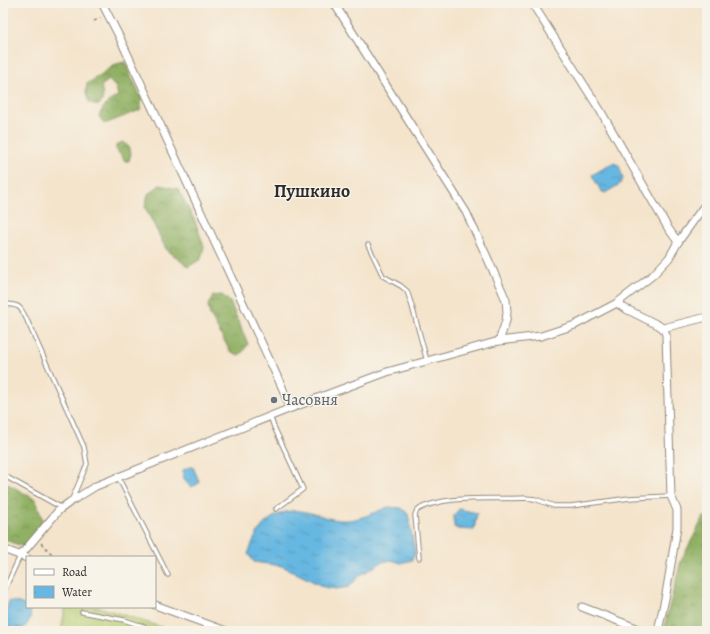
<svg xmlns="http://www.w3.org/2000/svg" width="710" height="634" font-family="Alegreya,serif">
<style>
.forest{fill:url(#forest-crowns);stroke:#5e6e47}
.garden{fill:#b5cc71;stroke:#707c4e}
.water{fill:url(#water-ripples);stroke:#487186}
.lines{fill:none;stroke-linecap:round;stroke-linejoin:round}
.service-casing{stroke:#90887c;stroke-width:5.5}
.minor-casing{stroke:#90887c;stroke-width:9}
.path{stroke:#90887c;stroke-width:1.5;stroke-dasharray:3 3;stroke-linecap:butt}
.service{stroke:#fff;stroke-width:3.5}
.minor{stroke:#fff;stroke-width:7}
.worship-dot{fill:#6b7280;stroke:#f7f3e8;stroke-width:1.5}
.labels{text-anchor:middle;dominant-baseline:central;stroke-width:3;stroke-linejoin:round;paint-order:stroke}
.worship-label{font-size:16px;fill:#5b616d;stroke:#f7f3e8;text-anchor:start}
.quarter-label{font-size:18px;font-weight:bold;fill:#2b2b2b;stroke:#f7f3e8}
</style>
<defs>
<pattern id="forest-crowns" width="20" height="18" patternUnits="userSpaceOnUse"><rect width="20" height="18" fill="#90b063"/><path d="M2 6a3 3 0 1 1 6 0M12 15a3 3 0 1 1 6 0" fill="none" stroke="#768f52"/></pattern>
<pattern id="water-ripples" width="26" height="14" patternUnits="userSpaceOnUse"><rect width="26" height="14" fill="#66b7e1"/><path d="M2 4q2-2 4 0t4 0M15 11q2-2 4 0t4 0" fill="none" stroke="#5495b7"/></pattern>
</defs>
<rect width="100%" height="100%" fill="#f7f3e8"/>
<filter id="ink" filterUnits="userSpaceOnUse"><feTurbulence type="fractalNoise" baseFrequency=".025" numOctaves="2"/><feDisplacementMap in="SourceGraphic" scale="8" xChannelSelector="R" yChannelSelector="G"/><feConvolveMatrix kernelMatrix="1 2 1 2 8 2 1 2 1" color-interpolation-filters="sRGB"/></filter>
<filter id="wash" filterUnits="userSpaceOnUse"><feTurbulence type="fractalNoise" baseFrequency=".012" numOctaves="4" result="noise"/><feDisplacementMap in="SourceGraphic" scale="16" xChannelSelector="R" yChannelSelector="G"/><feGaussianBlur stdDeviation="0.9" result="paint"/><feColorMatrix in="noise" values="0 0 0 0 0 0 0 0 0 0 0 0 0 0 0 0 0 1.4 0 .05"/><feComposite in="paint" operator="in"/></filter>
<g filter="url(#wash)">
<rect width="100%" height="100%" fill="#f4e4cc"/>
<g class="forest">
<path d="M 125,62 L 142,100 L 140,110 L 107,123 L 103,123 L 99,116 C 103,106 109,101 118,96 L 116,88 L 109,80 L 101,86 L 103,95 L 102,102 L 97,106 L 89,102 L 86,92 L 87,84 L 116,64 Z"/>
<path d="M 123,142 L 129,147 L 131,153 L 129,161 L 125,161 L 116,149 L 116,145 Z"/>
<path d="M 160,185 L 178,189 L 195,221 L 204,247 L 201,259 L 188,267 L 166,249 L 145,207 L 148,194 Z"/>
<path d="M 222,295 L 230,302 L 248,344 L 242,353 L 238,355 L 230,351 L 210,315 L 208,305 L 213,296 Z"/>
<path d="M 3,481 L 36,500 L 43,521 L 24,547 L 3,539 Z"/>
<path d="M 707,516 L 707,631 L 663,631 L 681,561 L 703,518 Z"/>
</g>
<path class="garden" d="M 76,607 L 99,607 L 173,631 L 61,631 L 65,609 Z"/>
<g class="water">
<path d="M 613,163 L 619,165 L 623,179 L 620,184 L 605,193 L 601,191 L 592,175 Z"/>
<path d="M 190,467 L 193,467 L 199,481 L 198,484 L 191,487 C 185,483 182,477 183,470 Z"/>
<path d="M 388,507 L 402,508 L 408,514 L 410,525 L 415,553 L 412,560 L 401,563 L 391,560 L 382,562 L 359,576 L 349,587 L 336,589 L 324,587 L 282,566 L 254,562 L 248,554 C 251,547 253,540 257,534 C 266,517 287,507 306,512 C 318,514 329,520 342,520 C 358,521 373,513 388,507 Z"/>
<path d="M 459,509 L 477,513 L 474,530 L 458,529 L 454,527 L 454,515 Z"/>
<path d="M 9,601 C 28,603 39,612 23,629 L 6,626 L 3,623 Z"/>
</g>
</g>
<g filter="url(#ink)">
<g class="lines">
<defs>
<g id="service">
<path d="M 368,245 L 383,276 L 401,286 L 407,291 L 412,306 L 427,361"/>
<path d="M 3,303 C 18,307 18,302 26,318 L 84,447 L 87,464 L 72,499"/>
<path d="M 270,416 L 274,427 L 303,489 L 276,509"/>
<path d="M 3,475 L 62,508"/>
<path d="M 118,477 L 168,575"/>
<path d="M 419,558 L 415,515 L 417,510 C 446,494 492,500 525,498 L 535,499 L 554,506 L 571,506 L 630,498 L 671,496"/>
<path d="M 3,593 L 20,556"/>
<path d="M 82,612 L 124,620 L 158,631"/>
</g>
<g id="minor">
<path d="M 102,3 L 119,36 L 282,387 L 290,408"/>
<path d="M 334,3 L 466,212 L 487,257 L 506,300 L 507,312 L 506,321 L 499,341"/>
<path d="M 532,3 L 600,110 L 668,228 L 678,242"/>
<path d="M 617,303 L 624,308 L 658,325 L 664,329 L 666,335 L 671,496 L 677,510 L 677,528 L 666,594 L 658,631"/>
<path d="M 663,328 L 707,317"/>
<path d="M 3,549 L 27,558"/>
<path d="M 20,556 L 59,510 L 70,502 L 96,486 L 286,410 L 387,372 L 499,341 L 541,336 L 575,325 L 617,303 L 653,275 L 669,258 L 678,242 L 707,202"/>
<path d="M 155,605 L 226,631"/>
<path d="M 582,607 L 644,631"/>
</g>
</defs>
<use href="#service" class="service-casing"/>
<use href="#minor" class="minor-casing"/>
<g class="path">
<path d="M 94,21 L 101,18"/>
<path d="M 41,543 L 54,556"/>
</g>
<use href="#service" class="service"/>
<use href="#minor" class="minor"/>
</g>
</g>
<circle class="worship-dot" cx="274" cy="400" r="4"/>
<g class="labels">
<g class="worship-label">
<text x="282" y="400">Часовня</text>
</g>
<g class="quarter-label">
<text x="312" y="191">Пушкино</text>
</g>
</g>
<rect width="710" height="634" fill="none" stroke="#f7f3e8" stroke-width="16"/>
<rect x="26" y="556" width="130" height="52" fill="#f7f3e8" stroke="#a5a39c"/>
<rect x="34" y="569" width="20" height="6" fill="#ffffff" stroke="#a5a39c"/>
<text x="62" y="576" font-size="12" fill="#2b2b2b">Road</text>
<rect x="34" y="586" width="20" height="12" fill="url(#water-ripples)" stroke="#a5a39c"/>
<text x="62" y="596" font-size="12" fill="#2b2b2b">Water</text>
</svg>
